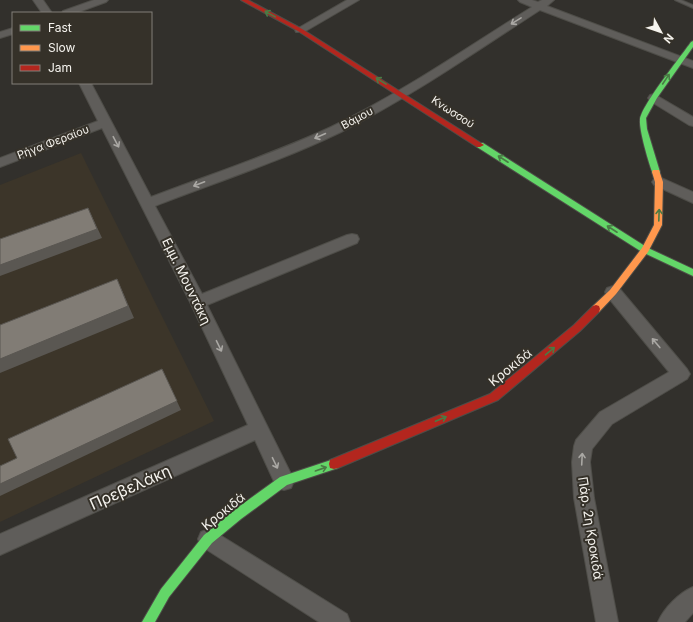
<svg xmlns="http://www.w3.org/2000/svg" width="693" height="622" font-family="Inter,sans-serif">
<style>
.built{fill:#3c3529}
.lines{fill:none;stroke-linecap:round;stroke-linejoin:round}
.lane-casing{stroke:#4e4d48;stroke-width:2}
.street-casing{stroke:#4e4d48;stroke-width:2}
.fast-casing{stroke:#4e4d48;stroke-width:2}
.slow-casing{stroke:#4e4d48;stroke-width:2}
.jam-casing{stroke:#4e4d48;stroke-width:2}
.lane{fill:#5f5d5a;fill-rule:evenodd}
.street{fill:#5f5d5a;fill-rule:evenodd}
.fast{fill:#63d668;fill-rule:evenodd}
.slow{fill:#ff974d;fill-rule:evenodd}
.jam{fill:#b3261e;fill-rule:evenodd}
.shaded-wall{fill:#5a5752}
.building{fill:#817c75;stroke:#5a5752}
.oneway{stroke:#4a7b45}
.oneway2{stroke:#aaa8a4}
.labels{text-anchor:middle;dominant-baseline:central;stroke-width:4;stroke-linejoin:round;paint-order:stroke}
.far-street-label{font-size:11px;fill:#f5f3ee;stroke:#353129}
.street-label{font-size:13px;fill:#f5f3ee;stroke:#353129}
.near-street-label{font-size:16px;fill:#f5f3ee;stroke:#353129}
</style>
<rect width="100%" height="100%" fill="#32302c"/>
<path class="built" d="M 81,153 L 214,421 L 0,522 L 0,185 Z"/>
<g class="lines">
<defs>
<path id="lane" d="M 675,0 L 681,0 L 693,5 L 693,8 Z"/>
<g id="street">
<path d="M 33,0 L 43,0 L 52,13 L 42,13 Z"/>
<path d="M 94,0 L 108,0 L 106,2 L 76,13 L 62,13 L 63,11 Z"/>
<path d="M 347,0 L 359,0 L 304,32 L 296,32 L 295,30 Z"/>
<path d="M 518,0 L 532,0 L 538,2 L 542,0 L 554,0 L 547,6 L 693,61 L 693,68 L 540,10 C 475,52 411,97 341,132 C 281,161 217,182 155,206 L 202,294 L 347,235 L 352,234 L 357,235 L 359,239 L 357,243 L 207,305 L 291,474 L 294,481 L 291,488 L 284,490 L 277,488 L 255,440 L 0,555 L 0,534 L 248,425 L 190,302 L 102,128 L 0,167 L 0,158 L 98,121 L 79,83 L 91,83 L 151,197 C 211,174 273,154 331,127 C 402,93 466,48 532,7 L 520,2 Z"/>
<path d="M 13,28 L 13,34 L 0,38 L 0,32 Z"/>
<path d="M 654,94 L 693,117 L 693,126 L 689,125 L 650,101 L 648,98 L 650,95 Z"/>
<path d="M 659,177 L 693,192 L 693,203 L 654,185 L 652,182 L 654,179 Z"/>
<path d="M 613,286 L 619,288 L 687,369 L 690,374 L 687,379 L 612,424 L 592,449 L 590,462 L 594,498 L 618,622 L 596,622 L 574,498 L 572,462 L 574,446 L 576,440 L 600,412 L 669,372 L 607,296 L 605,292 L 607,288 Z"/>
<path d="M 208,529 L 215,532 L 347,614 L 350,622 L 319,622 L 201,546 L 198,539 L 201,532 Z"/>
<path d="M 693,587 L 693,613 L 685,622 L 658,622 C 664,608 679,593 693,587 Z"/>
</g>
<g id="fast">
<path d="M 693,41 L 693,47 L 657,98 L 646,118 L 647,129 L 660,172 L 659,174 L 653,174 C 649,164 639,130 640,120 C 640,107 682,55 691,42 Z"/>
<path d="M 477,143 L 483,143 L 648,248 L 693,269 L 693,276 L 642,252 L 477,147 Z"/>
<path d="M 334,459 L 338,460 L 339,464 L 338,468 L 287,485 L 241,519 L 212,543 L 169,597 L 155,622 L 142,622 L 161,589 L 204,535 L 233,511 L 280,477 Z"/>
</g>
<path id="slow" d="M 653,170 L 659,170 L 663,182 L 662,225 L 648,252 L 616,294 L 599,312 L 593,312 L 592,309 L 593,306 L 610,290 L 642,248 L 654,225 L 655,182 L 652,172 Z"/>
<g id="jam">
<path d="M 241,0 L 248,0 L 302,29 L 484,145 L 480,147 L 477,147 L 298,31 Z"/>
<path d="M 596,305 L 599,306 L 600,309 L 599,312 L 580,331 L 498,400 L 338,468 L 334,469 L 330,468 L 329,464 L 330,460 L 490,394 L 574,325 L 593,306 Z"/>
</g>
</defs>
<use href="#lane" class="lane-casing"/>
<use href="#street" class="street-casing"/>
<use href="#fast" class="fast-casing"/>
<use href="#slow" class="slow-casing"/>
<use href="#jam" class="jam-casing"/>
<use href="#lane" class="lane"/>
<use href="#street" class="street"/>
<use href="#fast" class="fast"/>
<use href="#slow" class="slow"/>
<use href="#jam" class="jam"/>
</g>
<g class="shaded-wall">
<path d="M 88,208 L 102,238 L 0,276 L 0,265 Z"/>
<path d="M 117,279 L 134,318 L 0,373 L 0,359 Z"/>
<path d="M 162,369 L 181,410 L 0,496 L 0,484 Z"/>
</g>
<g class="building">
<path d="M 88,208 L 97,229 L 0,265 L 0,239 Z"/>
<path d="M 117,279 L 128,306 L 0,359 L 0,325 Z"/>
<path d="M 162,369 L 177,401 L 0,484 L 0,466 L 17,458 L 8,439 Z"/>
</g>
<defs><path id="oneway-shaft" d="M-6 0H5M1.5-3L5.5 0L1.5 3" fill="none" stroke-width="1.6" stroke-linecap="round" stroke-linejoin="round"/></defs>
<g class="oneway">
<use href="#oneway-shaft" transform="translate(270 14) rotate(-151)"/>
<use href="#oneway-shaft" transform="translate(666 79) rotate(-56)"/>
<use href="#oneway-shaft" transform="translate(381 81) rotate(-148)"/>
<use href="#oneway-shaft" transform="translate(503 159) rotate(-147)"/>
<use href="#oneway-shaft" transform="translate(659 215) rotate(-88)"/>
<use href="#oneway-shaft" transform="translate(612 229) rotate(-147)"/>
<use href="#oneway-shaft" transform="translate(550 351) rotate(-40)"/>
<use href="#oneway-shaft" transform="translate(441 419) rotate(-23)"/>
<use href="#oneway-shaft" transform="translate(321 469) rotate(-19)"/>
</g>
<g class="oneway2">
<use href="#oneway-shaft" transform="translate(516 21) rotate(148)"/>
<use href="#oneway-shaft" transform="translate(320 136) rotate(156)"/>
<use href="#oneway-shaft" transform="translate(116 142) rotate(62)"/>
<use href="#oneway-shaft" transform="translate(199 184) rotate(159)"/>
<use href="#oneway-shaft" transform="translate(656 343) rotate(-130)"/>
<use href="#oneway-shaft" transform="translate(219 346) rotate(64)"/>
<use href="#oneway-shaft" transform="translate(582 459) rotate(-87)"/>
<use href="#oneway-shaft" transform="translate(275 463) rotate(64)"/>
</g>
<g class="labels">
<g class="far-street-label">
<text transform="translate(453 112) rotate(33)">Κνωσσού</text>
<text transform="translate(357 118) rotate(-28)">Βάμου</text>
<text transform="translate(53 142) rotate(-21)">Ρήγα Φεραίου</text>
</g>
<g class="street-label">
<text transform="translate(187 281) rotate(64)">Εμμ. Μουντάκη</text>
<text transform="translate(510 367) rotate(-39)">Κροκιδά</text>
<text transform="translate(223 511) rotate(-39)">Κροκιδά</text>
<text transform="translate(591 528) rotate(81)">Πάρ. 2η Κροκιδά</text>
</g>
<g class="near-street-label">
<text transform="translate(130 487) rotate(-24)">Πρεβελάκη</text>
</g>
</g>
<rect x="12" y="12" width="140" height="72" fill="#353129" stroke="#827f78"/>
<rect x="20" y="25" width="20" height="6" fill="#63d668" stroke="#827f78"/>
<text x="48" y="32" font-size="12" fill="#f5f3ee">Fast</text>
<rect x="20" y="45" width="20" height="6" fill="#ff974d" stroke="#827f78"/>
<text x="48" y="52" font-size="12" fill="#f5f3ee">Slow</text>
<rect x="20" y="65" width="20" height="6" fill="#b3261e" stroke="#827f78"/>
<text x="48" y="72" font-size="12" fill="#f5f3ee">Jam</text>
<g transform="translate(661 32) rotate(130)" stroke="#353129" stroke-width="3" paint-order="stroke">
<path d="M0-3L7 15L0 10L-7 15Z" fill="#f5f3ee"/>
<text y="-6" font-size="11" font-weight="bold" text-anchor="middle" fill="#f5f3ee">N</text>
</g>
</svg>
